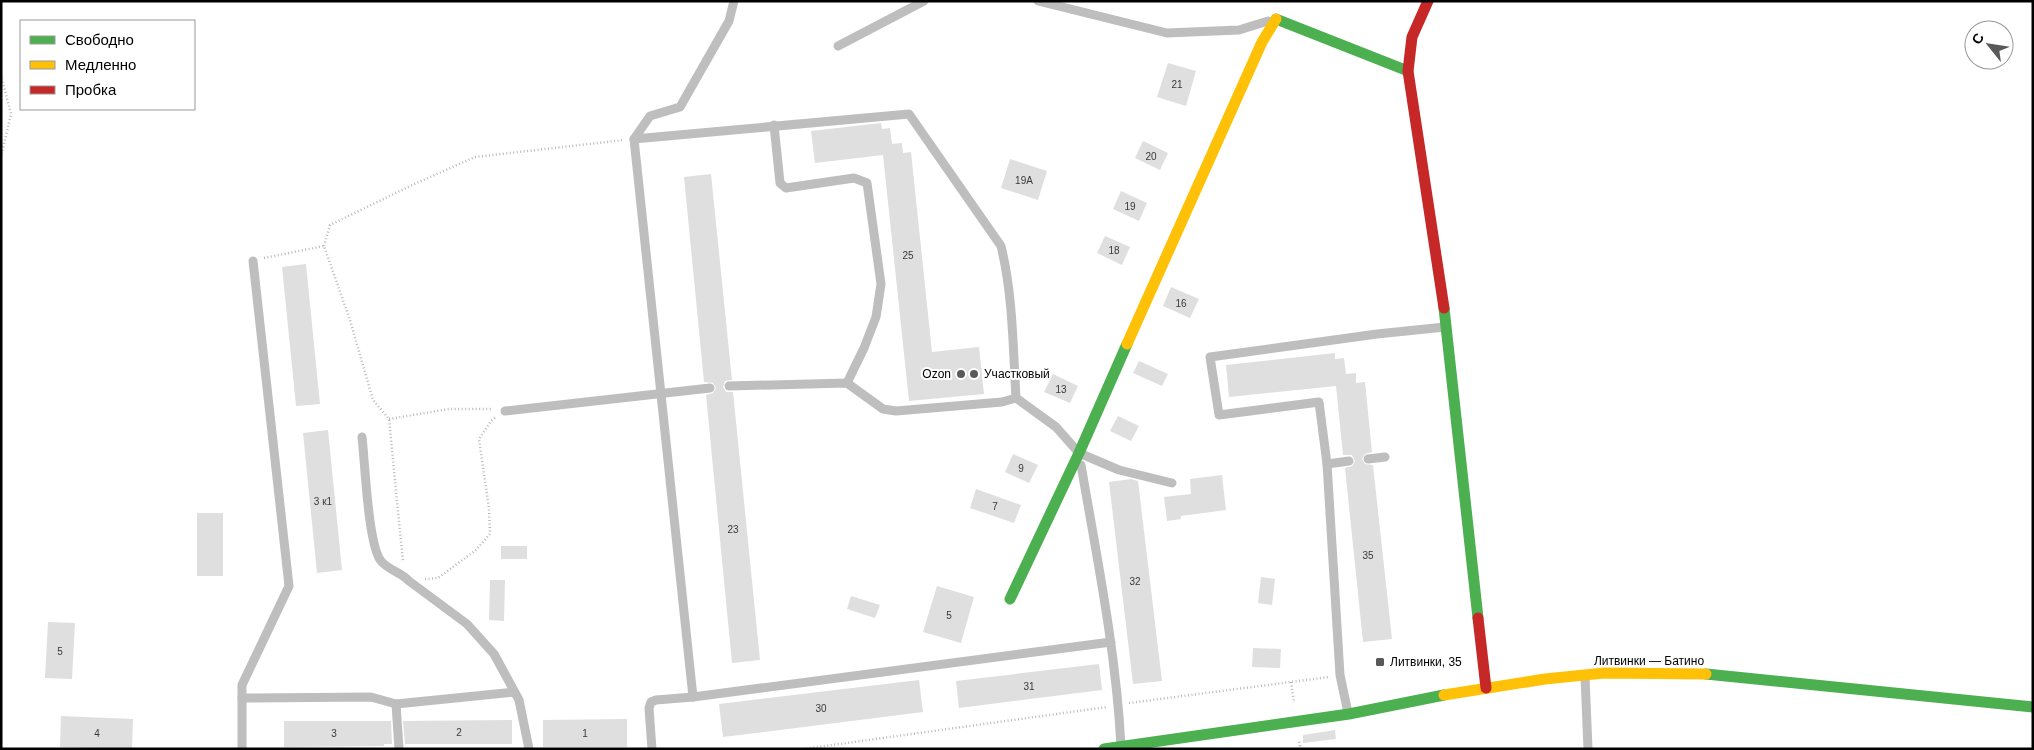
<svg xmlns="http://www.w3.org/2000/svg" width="2034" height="750" font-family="Helvetica,sans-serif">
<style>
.building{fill:#dfdfdf}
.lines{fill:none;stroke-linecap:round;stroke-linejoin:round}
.path{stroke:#b9b9b9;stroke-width:2.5;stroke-dasharray:1 2.5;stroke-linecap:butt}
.lane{stroke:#bebebe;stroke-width:9}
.fast{stroke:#4caf50;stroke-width:11}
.slow{stroke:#ffc107;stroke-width:11}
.jam{stroke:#c62828;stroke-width:11}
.poi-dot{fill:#595959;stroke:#fff;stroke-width:2}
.labels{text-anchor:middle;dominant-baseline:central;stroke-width:4;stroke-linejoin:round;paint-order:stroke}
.number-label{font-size:10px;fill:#383838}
.poi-label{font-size:12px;fill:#000;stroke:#fff;text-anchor:start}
.street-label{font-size:12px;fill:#000;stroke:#fff}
</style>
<rect width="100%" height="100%" fill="#fff"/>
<g class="building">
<path d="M 1168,63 L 1196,71 L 1186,106 L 1157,97 Z"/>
<path d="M 881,123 L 882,129 L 890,128 L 892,144 L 902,143 L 903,153 L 911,152 L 932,352 L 979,347 L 984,394 L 909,401 L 883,155 L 815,163 L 811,131 Z"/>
<path d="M 1143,141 L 1168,153 L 1160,170 L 1135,158 Z"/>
<path d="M 1010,159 L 1047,171 L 1038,200 L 1001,188 Z"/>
<path d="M 711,174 L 732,380 L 725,381 L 723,387 L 726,392 L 733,392 L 760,660 L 732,663 L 706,395 L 713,393 L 716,388 L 713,383 L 704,382 L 684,177 Z"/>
<path d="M 1121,191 L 1147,203 L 1139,221 L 1113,209 Z"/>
<path d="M 1105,236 L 1130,247 L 1122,265 L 1097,253 Z"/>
<path d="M 306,264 L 320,404 L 296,406 L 282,267 Z"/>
<path d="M 1171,287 L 1199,299 L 1190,318 L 1163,306 Z"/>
<path d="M 1335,353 L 1335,359 L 1344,358 L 1346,374 L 1356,373 L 1356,383 L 1365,382 L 1372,452 L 1365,454 L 1362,459 L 1365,464 L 1373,465 L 1392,639 L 1363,642 L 1345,468 L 1352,466 L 1355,461 L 1352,455 L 1343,455 L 1336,386 L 1229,397 L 1226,365 Z"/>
<path d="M 1139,361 L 1168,374 L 1162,386 L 1133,373 Z"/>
<path d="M 1053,374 L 1078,386 L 1070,403 L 1044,392 Z"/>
<path d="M 1118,416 L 1139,426 L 1131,441 L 1110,431 Z"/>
<path d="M 328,430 L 342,570 L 317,573 L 303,433 Z"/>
<path d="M 1013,454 L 1038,465 L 1029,483 L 1005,472 Z"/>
<path d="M 1222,475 L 1226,510 L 1181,516 L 1181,519 L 1167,521 L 1164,497 L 1191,494 L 1190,479 Z"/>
<path d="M 1131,479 L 1138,481 L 1162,681 L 1133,684 L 1109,482 Z"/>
<path d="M 976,489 L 1021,505 L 1014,523 L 970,508 Z"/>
<rect x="197" y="513" width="26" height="63"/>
<rect x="501" y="546" width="26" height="13"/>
<path d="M 1261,577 L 1275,579 L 1272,605 L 1258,603 Z"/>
<path d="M 490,580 L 505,580 L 504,621 L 489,620 Z"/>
<path d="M 937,586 L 974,597 L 961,643 L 923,632 Z"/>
<path d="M 851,596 L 880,605 L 875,618 L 847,609 Z"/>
<path d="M 48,622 L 75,623 L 72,679 L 45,678 Z"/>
<path d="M 1253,648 L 1281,649 L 1280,668 L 1252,667 Z"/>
<path d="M 1099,664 L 1102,690 L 959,708 L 956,681 Z"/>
<path d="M 919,680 L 923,712 L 723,737 L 719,704 Z"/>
<path d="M 61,716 L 133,719 L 132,749 L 60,747 Z"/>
<path d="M 627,719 L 627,747 L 543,747 L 543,720 Z"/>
<path d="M 512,720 L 512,744 L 405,744 L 403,721 Z"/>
<path d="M 284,721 L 391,721 L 392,744 L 384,744 L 384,746 L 284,747 Z"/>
<path d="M 1335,730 L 1336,739 L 1303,743 L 1303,735 Z"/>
</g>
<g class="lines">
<g class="path">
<path d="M 1,75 L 11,114 L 1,157"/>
<path d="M 324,246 L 330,225 L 410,186 L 475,157 L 624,140"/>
<path d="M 264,258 L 324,246 L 350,320 L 373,400 L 389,419 L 403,562"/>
<path d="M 389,419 L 449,409 L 493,409"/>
<path d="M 425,579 L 438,578 L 476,550 L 490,534 L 489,509 L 479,439 L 491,421 L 496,417"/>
<path d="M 1291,682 L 1294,703"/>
<path d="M 1129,703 L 1329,677"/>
<path d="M 803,749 L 1107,707"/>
<path d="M 1298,749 L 1300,746 L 1299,741"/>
</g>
<g class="lane">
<path d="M 1038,1 L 1167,33 L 1239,30 L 1268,21"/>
<path d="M 838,46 L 924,1"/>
<path d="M 774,125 L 780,183 L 786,188 L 854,178 L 867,183 L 881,284 L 876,317 L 864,348 L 847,383"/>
<path d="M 634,139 L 909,114 L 1001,246 C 1013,295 1013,348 1016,398 L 1056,427 L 1079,453 L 1119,470 L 1172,483"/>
<path d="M 729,386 L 847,383 L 883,409 L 896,411 L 1002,402 L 1016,398"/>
<path d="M 505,411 L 710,388"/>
<path d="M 362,437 C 365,462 368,545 381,561 C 388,570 401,572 409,581 L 467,624 L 494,654 L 519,700 L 529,749"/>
<path d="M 1368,459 L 1385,457"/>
<path d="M 1327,464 L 1349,461"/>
<path d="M 1081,465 C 1097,558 1116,651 1121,746"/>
<path d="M 1585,677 L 1588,749"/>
<path d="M 693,697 L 634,139 L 650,116 L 680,107 L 729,21 L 734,1"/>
<path d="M 242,698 L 371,697 L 396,704 L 514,692"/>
<path d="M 396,704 L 399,749"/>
<path d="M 1348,713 L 1340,675 L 1327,464 L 1319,402 L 1219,415 L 1210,357 L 1377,334 L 1445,327"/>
<path d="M 242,749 L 242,685 L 289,586 L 253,261"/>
<path d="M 652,749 L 649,708 L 651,702 L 656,700 L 693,697 L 1111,642"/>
</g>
<g class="fast">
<path d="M 1276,19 L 1408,71"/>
<path d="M 1444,308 L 1478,618"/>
<path d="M 1010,599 L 1079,453 L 1127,344"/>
<path d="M 1706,674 L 2033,707"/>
<path d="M 1104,749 L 1349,714 L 1444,695"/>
</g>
<g class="slow">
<path d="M 1127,344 L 1262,42 L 1276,19"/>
<path d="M 1444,695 L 1545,679 L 1604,673 L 1706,674"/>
</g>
<g class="jam">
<path d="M 1428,1 L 1412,37 L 1408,71 L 1444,308"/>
<path d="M 1478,618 L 1486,688"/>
</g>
</g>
<g class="poi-dot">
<circle cx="961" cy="374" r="5"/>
<circle cx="974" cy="374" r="5"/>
<rect x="1375" y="657" width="10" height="10" rx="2.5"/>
</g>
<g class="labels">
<g class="number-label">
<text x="1177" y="84">21</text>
<text x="1151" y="156">20</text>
<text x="1024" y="180">19А</text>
<text x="1130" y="206">19</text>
<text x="1114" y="250">18</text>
<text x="908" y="255">25</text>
<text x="1181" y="303">16</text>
<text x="1061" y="389">13</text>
<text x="1021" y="468">9</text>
<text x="323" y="501">3 к1</text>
<text x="995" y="506">7</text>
<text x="733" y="529">23</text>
<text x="1368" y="555">35</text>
<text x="1135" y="581">32</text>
<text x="949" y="615">5</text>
<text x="60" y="651">5</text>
<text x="1029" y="686">31</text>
<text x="821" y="708">30</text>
<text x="459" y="732">2</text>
<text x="97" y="733">4</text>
<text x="334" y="733">3</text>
<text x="585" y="733">1</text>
</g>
<g class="poi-label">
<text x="951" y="374" text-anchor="end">Ozon</text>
<text x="984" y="374">Участковый</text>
<text x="1390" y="662">Литвинки, 35</text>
</g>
<g class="street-label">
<text x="1649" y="661">Литвинки — Батино</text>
</g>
</g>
<rect width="2034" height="750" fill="none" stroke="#000000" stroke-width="5"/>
<rect x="20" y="20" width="175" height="90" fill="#ffffff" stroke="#999999"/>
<rect x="30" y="36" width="25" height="8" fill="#4caf50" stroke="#999999"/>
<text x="65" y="45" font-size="15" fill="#000000">Свободно</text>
<rect x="30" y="61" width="25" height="8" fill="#ffc107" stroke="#999999"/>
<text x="65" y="70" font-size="15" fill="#000000">Медленно</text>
<rect x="30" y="86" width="25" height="8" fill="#c62828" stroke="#999999"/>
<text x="65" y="95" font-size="15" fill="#000000">Пробка</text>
<g transform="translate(1989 45) rotate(300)"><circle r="24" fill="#ffffff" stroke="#999999"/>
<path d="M0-4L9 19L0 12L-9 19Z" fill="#595959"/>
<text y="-8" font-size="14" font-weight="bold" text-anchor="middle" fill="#000000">С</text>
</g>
</svg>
